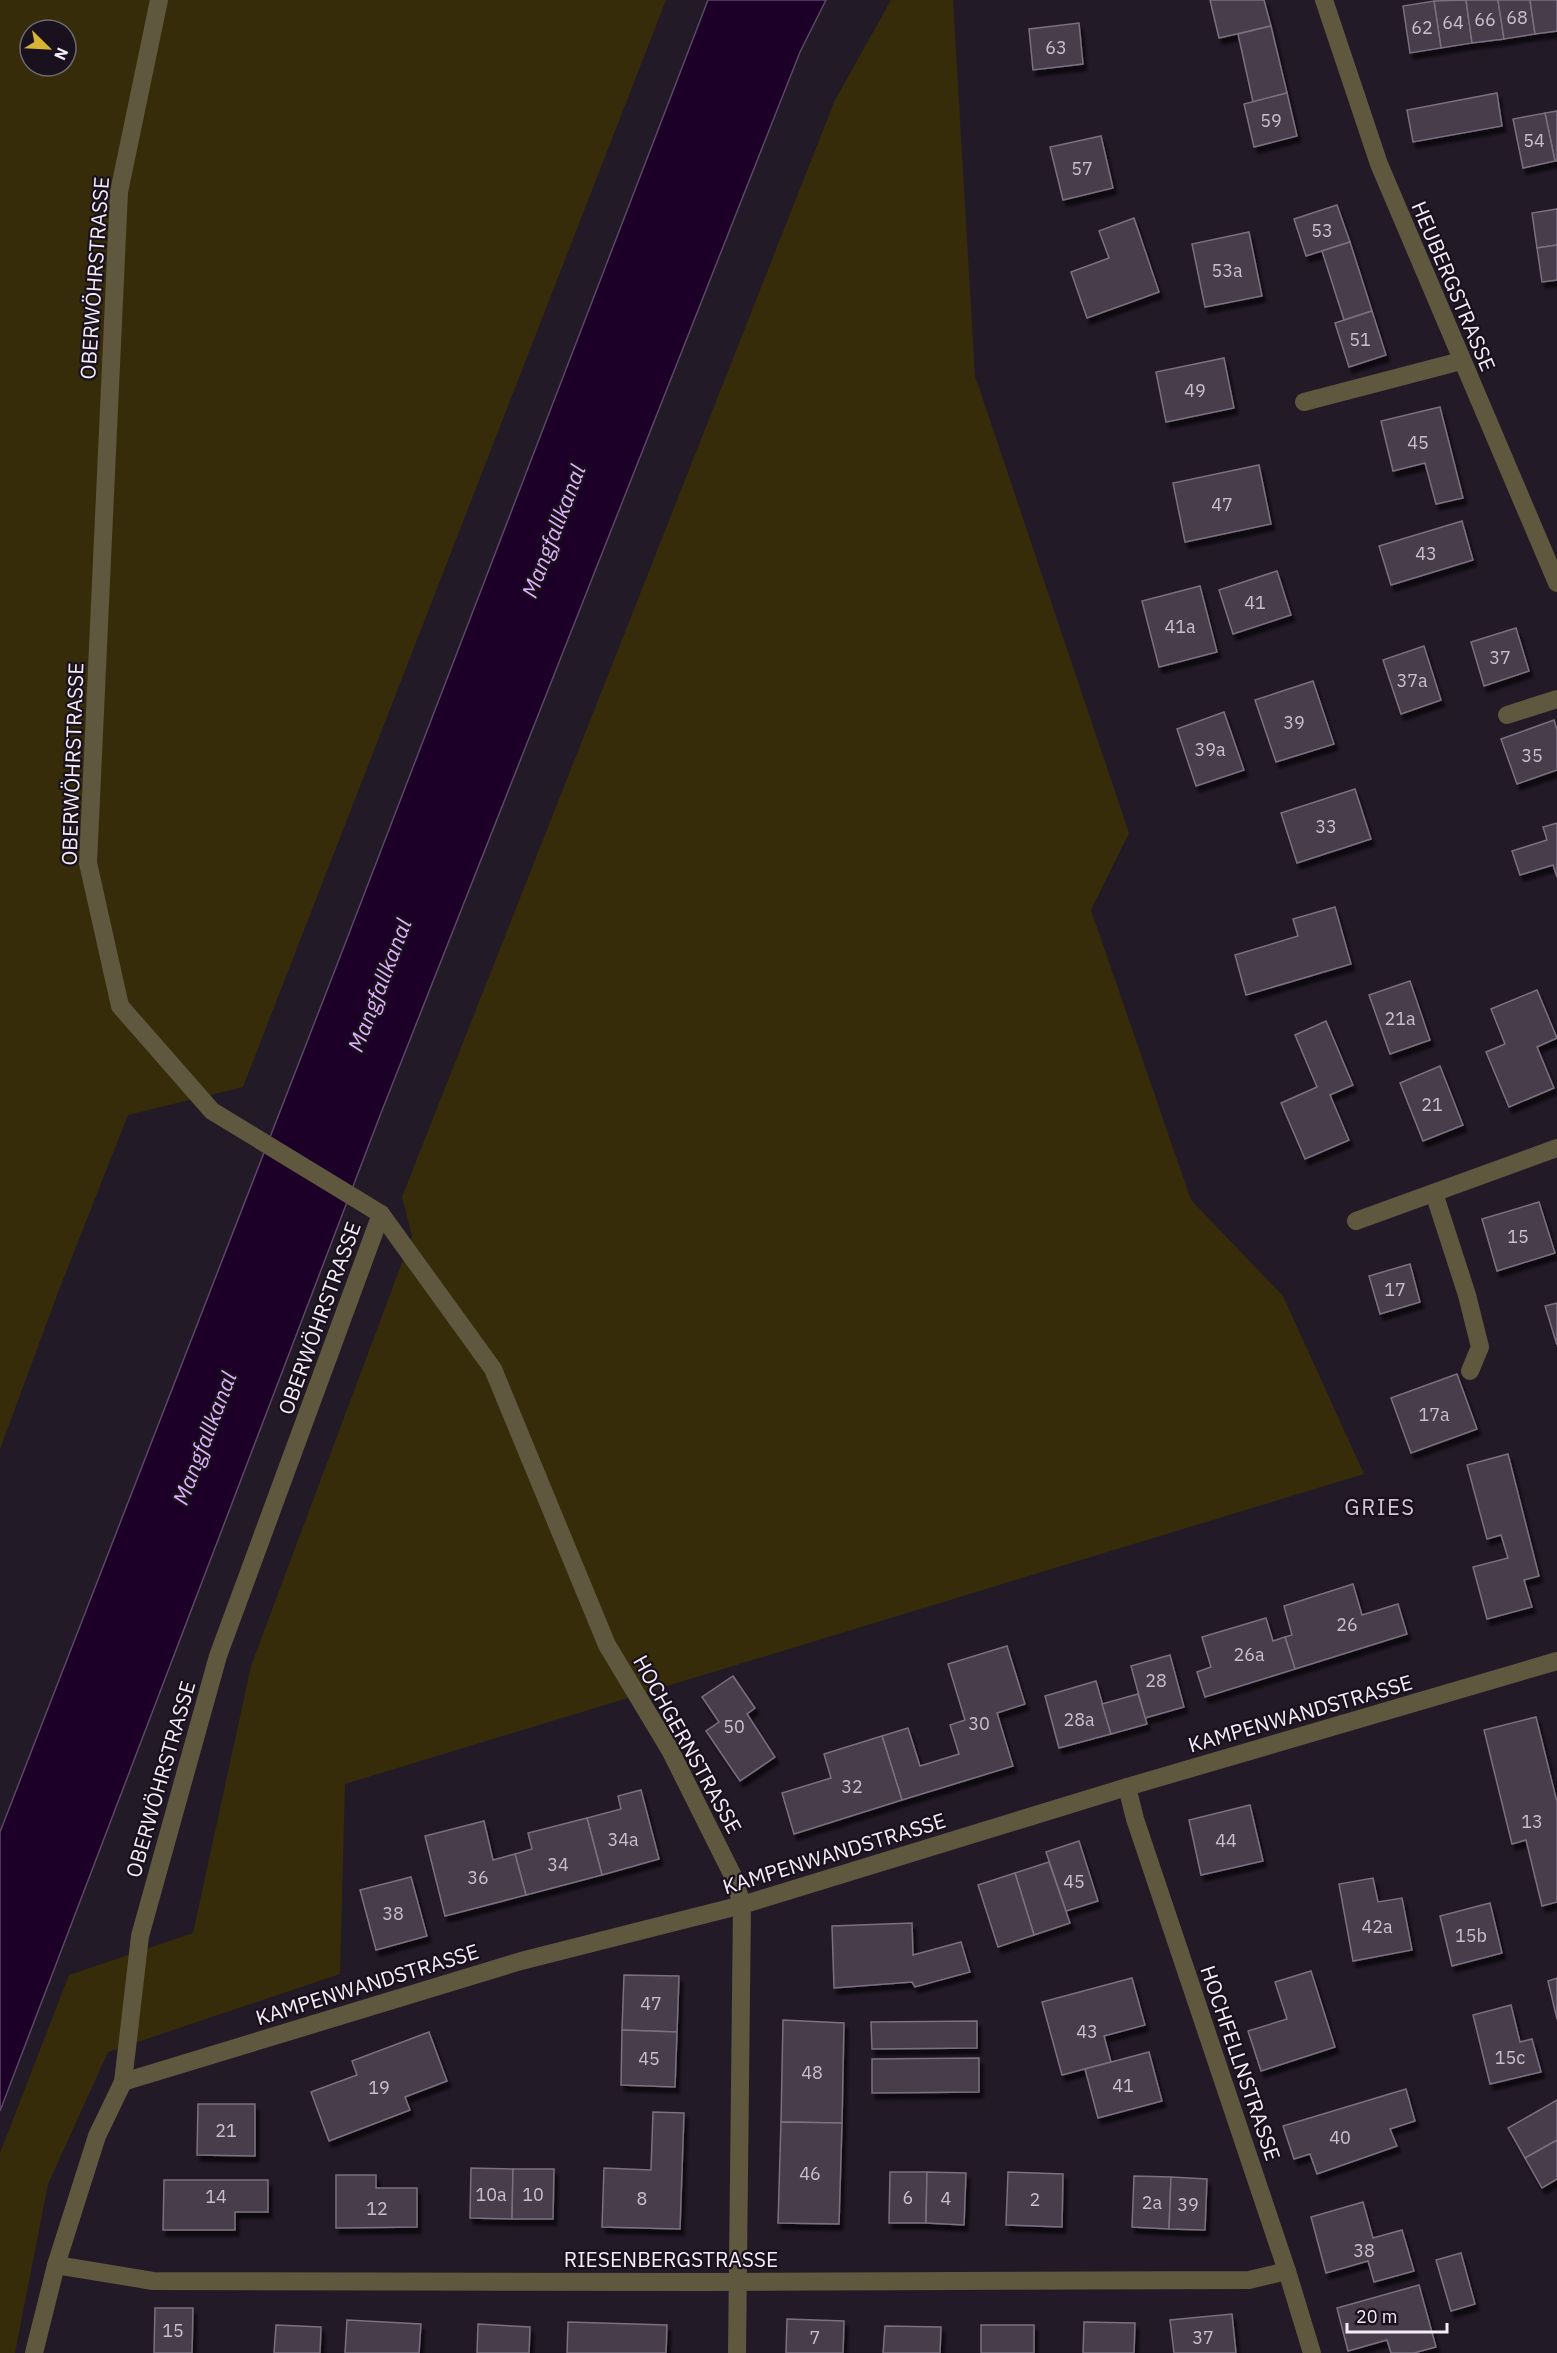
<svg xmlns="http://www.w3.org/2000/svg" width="1557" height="2353" font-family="'IBM Plex Sans',sans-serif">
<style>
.green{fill:#362c0a;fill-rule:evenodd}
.water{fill:#1c0028;stroke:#5c4766;stroke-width:1.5}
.building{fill:#463d4b;stroke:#7a7080;stroke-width:1.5;filter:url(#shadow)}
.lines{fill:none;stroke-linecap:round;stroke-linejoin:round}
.lane{stroke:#5f573e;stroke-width:18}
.street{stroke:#5f573e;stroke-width:18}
.labels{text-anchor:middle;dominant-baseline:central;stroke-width:4.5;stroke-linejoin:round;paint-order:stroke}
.number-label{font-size:18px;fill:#c8c1cc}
.street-label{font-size:21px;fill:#f3edf7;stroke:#19111d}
.water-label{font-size:22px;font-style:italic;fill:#e1b0fc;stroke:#19111d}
.neighbourhood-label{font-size:22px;letter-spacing:1.5px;fill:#d2c6d8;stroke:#19111d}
</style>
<defs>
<filter id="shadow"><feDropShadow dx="3.5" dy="6" stdDeviation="1.5" flood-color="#0009"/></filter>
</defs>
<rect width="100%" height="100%" fill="#221a27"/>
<g class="green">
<path d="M 0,0 L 666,0 L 243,1087 L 128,1115 L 59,1290 L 0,1449 ZM 30,30 L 66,30 L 66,66 L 30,66 Z"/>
<path d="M 891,0 L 953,0 L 975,376 L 1129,833 L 1091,910 L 1191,1200 L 1283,1296 L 1364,1474 L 345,1784 L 340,1974 L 108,2052 L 48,2184 L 15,2353 L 0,2353 L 0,2153 L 69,1975 L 193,1933 L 251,1666 L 412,1236 L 402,1197 L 835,100 Z"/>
</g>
<path class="water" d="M 708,0 L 826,0 L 800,52 L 381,1113 L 0,2111 L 0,1832 L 340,957 Z"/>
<g class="building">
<path d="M 1210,0 L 1264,0 L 1271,26 L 1219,38 Z"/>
<path d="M 1466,0 L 1472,43 L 1441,48 L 1434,1 Z"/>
<path d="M 1466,0 L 1498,0 L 1504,39 L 1472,43 Z"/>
<path d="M 1498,0 L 1530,0 L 1535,34 L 1504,39 Z"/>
<path d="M 1530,0 L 1557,0 L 1557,31 L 1535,34 Z"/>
<path d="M 1434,1 L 1441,48 L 1410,53 L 1403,6 Z"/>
<path d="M 1079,23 L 1083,64 L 1033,70 L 1029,29 Z"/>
<path d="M 1271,26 L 1287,93 L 1253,102 L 1238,34 Z"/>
<path d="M 1287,93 L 1297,136 L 1254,147 L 1244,104 Z"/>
<path d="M 1497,93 L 1502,126 L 1413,142 L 1407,110 Z"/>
<path d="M 1557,111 L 1557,161 L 1555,161 L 1545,113 Z"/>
<path d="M 1545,113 L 1555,161 L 1523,168 L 1513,119 Z"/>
<path d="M 1101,136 L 1113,188 L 1063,200 L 1050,147 Z"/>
<path d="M 1337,205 L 1350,242 L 1306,256 L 1294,219 Z"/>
<path d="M 1557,209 L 1557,245 L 1537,248 L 1532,213 Z"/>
<path d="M 1134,218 L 1159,292 L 1087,318 L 1071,272 L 1109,258 L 1099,231 Z"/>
<path d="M 1249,232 L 1262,296 L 1205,307 L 1192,244 Z"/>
<path d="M 1350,242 L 1372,311 L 1344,320 L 1322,251 Z"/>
<path d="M 1557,245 L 1557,280 L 1542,282 L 1537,248 Z"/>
<path d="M 1372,311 L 1386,355 L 1349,367 L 1335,323 Z"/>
<path d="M 1224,358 L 1234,408 L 1166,422 L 1156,372 Z"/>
<path d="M 1440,407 L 1463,498 L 1436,504 L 1425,463 L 1393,471 L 1381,421 Z"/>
<path d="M 1259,465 L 1271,524 L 1185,542 L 1173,483 Z"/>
<path d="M 1462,521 L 1473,560 L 1391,585 L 1379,546 Z"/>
<path d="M 1277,571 L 1291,615 L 1233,634 L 1219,590 Z"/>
<path d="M 1200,586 L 1217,652 L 1159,667 L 1142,601 Z"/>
<path d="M 1516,628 L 1529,671 L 1484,686 L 1471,642 Z"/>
<path d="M 1424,646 L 1441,700 L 1401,714 L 1383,660 Z"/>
<path d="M 1313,681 L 1334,744 L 1276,762 L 1255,700 Z"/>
<path d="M 1224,712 L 1244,770 L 1196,786 L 1177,729 Z"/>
<path d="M 1554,720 L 1557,730 L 1557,770 L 1517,784 L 1501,739 Z"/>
<path d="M 1355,789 L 1371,839 L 1297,863 L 1281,813 Z"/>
<path d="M 1557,823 L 1557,877 L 1553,865 L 1520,875 L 1512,851 L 1547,840 L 1543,827 Z"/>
<path d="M 1335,907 L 1351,964 L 1246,995 L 1235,955 L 1298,936 L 1293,919 Z"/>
<path d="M 1410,981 L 1430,1040 L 1390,1054 L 1369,995 Z"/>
<path d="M 1537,990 L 1557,1038 L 1537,1047 L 1554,1088 L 1509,1107 L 1486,1052 L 1505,1044 L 1491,1009 Z"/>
<path d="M 1326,1021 L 1353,1085 L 1330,1095 L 1349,1140 L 1305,1159 L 1281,1103 L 1317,1087 L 1295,1035 Z"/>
<path d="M 1440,1066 L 1463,1125 L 1423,1141 L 1400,1083 Z"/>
<path d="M 1539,1202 L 1555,1253 L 1497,1271 L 1482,1219 Z"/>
<path d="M 1410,1264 L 1420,1302 L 1380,1314 L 1369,1276 Z"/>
<path d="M 1557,1303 L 1557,1345 L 1545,1306 Z"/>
<path d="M 1457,1374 L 1477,1429 L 1411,1453 L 1391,1398 Z"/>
<path d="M 1508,1454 L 1539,1576 L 1524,1580 L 1532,1607 L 1487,1619 L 1473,1567 L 1508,1558 L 1501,1535 L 1487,1539 L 1467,1465 Z"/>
<path d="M 1353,1584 L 1362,1615 L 1398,1604 L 1407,1634 L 1295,1669 L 1285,1637 L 1292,1635 L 1284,1606 Z"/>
<path d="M 1266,1618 L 1273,1641 L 1285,1637 L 1295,1669 L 1205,1697 L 1197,1672 L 1211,1667 L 1202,1637 Z"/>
<path d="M 1007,1646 L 1025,1704 L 997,1713 L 1013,1766 L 902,1800 L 882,1736 L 908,1728 L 920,1766 L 959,1754 L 950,1725 L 965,1720 L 948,1664 Z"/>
<path d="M 1170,1655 L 1184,1707 L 1145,1718 L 1131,1666 Z"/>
<path d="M 733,1676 L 755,1708 L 747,1714 L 775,1757 L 740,1781 L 706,1731 L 719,1722 L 702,1697 Z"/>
<path d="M 1096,1681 L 1111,1734 L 1059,1748 L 1045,1696 Z"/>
<path d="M 1138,1694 L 1147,1724 L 1111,1734 L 1102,1704 Z"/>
<path d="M 1536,1717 L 1557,1802 L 1557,1902 L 1542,1906 L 1526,1840 L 1512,1844 L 1484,1730 Z"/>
<path d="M 882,1736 L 902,1800 L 794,1834 L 782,1793 L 831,1778 L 824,1754 Z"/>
<path d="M 641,1790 L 659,1859 L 602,1875 L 587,1818 L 621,1809 L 618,1796 Z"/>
<path d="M 1250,1805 L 1263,1861 L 1201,1875 L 1189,1820 Z"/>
<path d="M 587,1818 L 602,1875 L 526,1895 L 515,1854 L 532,1849 L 528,1833 Z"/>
<path d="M 484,1821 L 493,1860 L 515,1854 L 526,1895 L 445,1916 L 425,1836 Z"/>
<path d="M 1079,1841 L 1098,1901 L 1066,1911 L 1046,1852 Z"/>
<path d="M 1049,1862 L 1070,1923 L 1034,1935 L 1015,1873 Z"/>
<path d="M 1015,1873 L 1034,1935 L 998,1947 L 978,1885 Z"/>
<path d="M 411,1877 L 427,1936 L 376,1950 L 360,1890 Z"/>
<path d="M 1373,1878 L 1378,1902 L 1402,1898 L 1412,1950 L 1353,1961 L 1339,1884 Z"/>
<path d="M 1490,1903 L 1502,1953 L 1452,1966 L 1440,1916 Z"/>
<path d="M 912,1923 L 913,1955 L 961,1942 L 970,1972 L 915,1987 L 912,1982 L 834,1988 L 832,1926 Z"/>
<path d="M 1311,1971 L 1335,2047 L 1261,2071 L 1248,2031 L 1287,2019 L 1275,1982 Z"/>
<path d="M 624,1975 L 679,1976 L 677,2032 L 622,2030 Z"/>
<path d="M 1132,1978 L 1145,2025 L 1104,2036 L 1111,2062 L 1062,2075 L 1042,2002 Z"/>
<path d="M 1557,1978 L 1557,2019 L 1548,1981 Z"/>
<path d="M 1511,2005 L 1520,2042 L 1532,2039 L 1541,2072 L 1490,2084 L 1473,2015 Z"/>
<path d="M 783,2020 L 844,2023 L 842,2123 L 781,2122 Z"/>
<path d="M 977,2021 L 977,2048 L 872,2049 L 871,2022 Z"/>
<path d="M 622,2030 L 677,2032 L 675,2087 L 621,2085 Z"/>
<path d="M 429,2032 L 447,2081 L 405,2097 L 410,2110 L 329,2141 L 311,2092 L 357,2075 L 352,2061 Z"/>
<path d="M 1149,2052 L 1162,2101 L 1098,2118 L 1085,2069 Z"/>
<path d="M 979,2058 L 979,2092 L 872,2093 L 872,2059 Z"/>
<path d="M 1406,2089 L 1415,2121 L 1390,2129 L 1397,2146 L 1317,2174 L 1310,2154 L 1294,2159 L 1283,2126 Z"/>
<path d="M 1557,2100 L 1557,2140 L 1525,2158 L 1508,2128 Z"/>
<path d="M 198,2104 L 255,2104 L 255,2156 L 197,2155 Z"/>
<path d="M 653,2112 L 684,2113 L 680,2229 L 602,2227 L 604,2168 L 651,2170 Z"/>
<path d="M 781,2122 L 842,2123 L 839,2224 L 778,2223 Z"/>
<path d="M 1557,2140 L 1557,2179 L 1542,2188 L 1525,2158 Z"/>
<path d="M 471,2168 L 513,2169 L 512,2219 L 470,2218 Z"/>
<path d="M 513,2169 L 554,2169 L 553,2219 L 512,2219 Z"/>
<path d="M 890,2172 L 927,2172 L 926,2223 L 889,2223 Z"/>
<path d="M 927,2172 L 966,2173 L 964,2225 L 926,2223 Z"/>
<path d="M 1008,2172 L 1063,2174 L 1062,2227 L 1006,2225 Z"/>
<path d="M 336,2175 L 376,2175 L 376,2188 L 417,2188 L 417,2227 L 336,2228 Z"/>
<path d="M 1134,2176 L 1171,2177 L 1169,2229 L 1132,2227 Z"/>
<path d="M 1171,2177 L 1207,2179 L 1205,2230 L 1169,2229 Z"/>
<path d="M 164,2180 L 268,2180 L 268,2212 L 235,2212 L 235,2230 L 163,2230 Z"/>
<path d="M 1363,2202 L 1373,2238 L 1402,2230 L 1414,2271 L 1374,2282 L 1368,2261 L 1326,2273 L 1311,2217 Z"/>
<path d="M 1461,2253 L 1475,2304 L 1451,2311 L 1436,2260 Z"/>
<path d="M 1419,2285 L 1436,2347 L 1414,2353 L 1391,2353 L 1387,2340 L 1348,2351 L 1337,2308 Z"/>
<path d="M 155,2308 L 193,2308 L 192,2353 L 154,2353 Z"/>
<path d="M 1232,2314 L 1236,2353 L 1174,2353 L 1170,2320 Z"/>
<path d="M 787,2319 L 844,2321 L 843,2353 L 786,2353 Z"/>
<path d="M 347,2320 L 421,2324 L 419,2353 L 345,2353 Z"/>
<path d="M 568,2322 L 667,2325 L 666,2353 L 567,2353 Z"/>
<path d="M 1084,2322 L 1135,2323 L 1134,2353 L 1083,2353 Z"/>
<path d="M 478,2324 L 530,2327 L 529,2353 L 477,2353 Z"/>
<path d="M 276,2325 L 321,2327 L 320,2353 L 274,2353 Z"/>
<rect x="981" y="2325" width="53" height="28"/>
<path d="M 885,2326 L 941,2327 L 940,2353 L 883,2353 Z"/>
</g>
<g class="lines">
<g class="lane">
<path d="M 1304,402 L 1461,361"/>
<path d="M 1507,715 L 1557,699"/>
<path d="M 1434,1193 L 1467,1295 L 1480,1347 L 1470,1371"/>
<path d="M 1356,1221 L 1557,1148"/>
</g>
<g class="street">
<path d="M 159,0 L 119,192 L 88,863 L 120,1006 L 212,1111 L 381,1214 L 493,1369 L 607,1645 L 670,1750 L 734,1878 L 742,1905 L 737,2353"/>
<path d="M 1324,0 L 1379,164 L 1557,583"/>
<path d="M 1127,1787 L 1135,1819 L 1287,2271 L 1312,2353"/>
<path d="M 123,2082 L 521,1961 L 742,1905 L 1127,1787 L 1557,1661"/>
<path d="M 56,2265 L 153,2281 L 708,2282 L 1249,2280 L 1287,2271"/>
<path d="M 34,2353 L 56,2265 L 97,2136 L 123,2082 L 140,1936 L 218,1656 L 381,1214"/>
</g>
</g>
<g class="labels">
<g class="number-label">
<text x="1517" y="17">68</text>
<text x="1485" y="19">66</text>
<text x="1453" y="22">64</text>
<text x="1422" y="27">62</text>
<text x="1056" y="47">63</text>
<text x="1271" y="120">59</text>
<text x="1534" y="140">54</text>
<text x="1082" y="168">57</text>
<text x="1322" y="230">53</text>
<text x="1227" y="270">53a</text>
<text x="1360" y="339">51</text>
<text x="1195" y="390">49</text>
<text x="1418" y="442">45</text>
<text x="1222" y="504">47</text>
<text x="1426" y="553">43</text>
<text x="1255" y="602">41</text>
<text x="1180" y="626">41a</text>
<text x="1500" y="657">37</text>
<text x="1412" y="680">37a</text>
<text x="1294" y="722">39</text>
<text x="1210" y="749">39a</text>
<text x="1532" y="755">35</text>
<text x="1326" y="826">33</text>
<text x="1400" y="1018">21a</text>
<text x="1432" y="1104">21</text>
<text x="1518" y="1236">15</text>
<text x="1395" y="1289">17</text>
<text x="1434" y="1414">17a</text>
<text x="1347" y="1624">26</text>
<text x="1249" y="1654">26a</text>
<text x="1156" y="1680">28</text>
<text x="1079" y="1719">28a</text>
<text x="979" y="1723">30</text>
<text x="734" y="1726">50</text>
<text x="852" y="1786">32</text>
<text x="1532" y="1821">13</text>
<text x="623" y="1839">34a</text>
<text x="1226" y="1840">44</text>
<text x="558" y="1864">34</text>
<text x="478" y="1877">36</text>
<text x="1074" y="1881">45</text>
<text x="393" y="1913">38</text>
<text x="1377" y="1926">42a</text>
<text x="1471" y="1935">15b</text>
<text x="651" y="2003">47</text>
<text x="1087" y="2031">43</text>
<text x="1510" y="2057">15c</text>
<text x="649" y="2058">45</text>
<text x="812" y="2072">48</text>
<text x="1123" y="2085">41</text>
<text x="379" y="2087">19</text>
<text x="226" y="2130">21</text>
<text x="1340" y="2137">40</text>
<text x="810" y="2173">46</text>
<text x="491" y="2194">10a</text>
<text x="533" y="2194">10</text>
<text x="216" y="2196">14</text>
<text x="908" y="2197">6</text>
<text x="642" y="2198">8</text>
<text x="946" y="2198">4</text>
<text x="1035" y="2199">2</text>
<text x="1152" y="2202">2a</text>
<text x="1188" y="2204">39</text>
<text x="377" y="2208">12</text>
<text x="1364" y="2250">38</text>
<text x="173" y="2330">15</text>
<text x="815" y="2337">7</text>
<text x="1203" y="2337">37</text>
</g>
<g class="street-label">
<text transform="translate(94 278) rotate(-86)">OBERWÖHRSTRASSE</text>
<text transform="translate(1454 286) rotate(67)">HEUBERGSTRASSE</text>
<text transform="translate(72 764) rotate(-88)">OBERWÖHRSTRASSE</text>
<text transform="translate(319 1318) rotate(-70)">OBERWÖHRSTRASSE</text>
<text transform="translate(1300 1713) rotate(-16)">KAMPENWANDSTRASSE</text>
<text transform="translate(688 1744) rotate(61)">HOCHGERNSTRASSE</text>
<text transform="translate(160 1779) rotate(-74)">OBERWÖHRSTRASSE</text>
<text transform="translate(834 1853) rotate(-17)">KAMPENWANDSTRASSE</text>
<text transform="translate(367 1984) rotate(-17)">KAMPENWANDSTRASSE</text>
<text transform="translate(1241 2063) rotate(71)">HOCHFELLNSTRASSE</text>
<text x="671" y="2259">RIESENBERGSTRASSE</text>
</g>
<g class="water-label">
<text transform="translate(553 531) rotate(-69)">Mangfallkanal</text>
<text transform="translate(379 985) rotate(-69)">Mangfallkanal</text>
<text transform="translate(204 1438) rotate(-69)">Mangfallkanal</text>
</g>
<g class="neighbourhood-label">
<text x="1380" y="1506">GRIES</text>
</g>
</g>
<g transform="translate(48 48) rotate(114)"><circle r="28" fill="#19111d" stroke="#706974" stroke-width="1.5"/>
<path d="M0-4.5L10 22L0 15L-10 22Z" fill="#d8b434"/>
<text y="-9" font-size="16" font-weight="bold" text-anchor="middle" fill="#f3edf7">N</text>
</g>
<path d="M1347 2323v9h100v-9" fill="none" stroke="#f3edf7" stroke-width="3"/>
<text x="1356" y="2323" font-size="18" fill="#f3edf7" stroke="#19111d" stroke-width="4.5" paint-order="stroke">20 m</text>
</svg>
